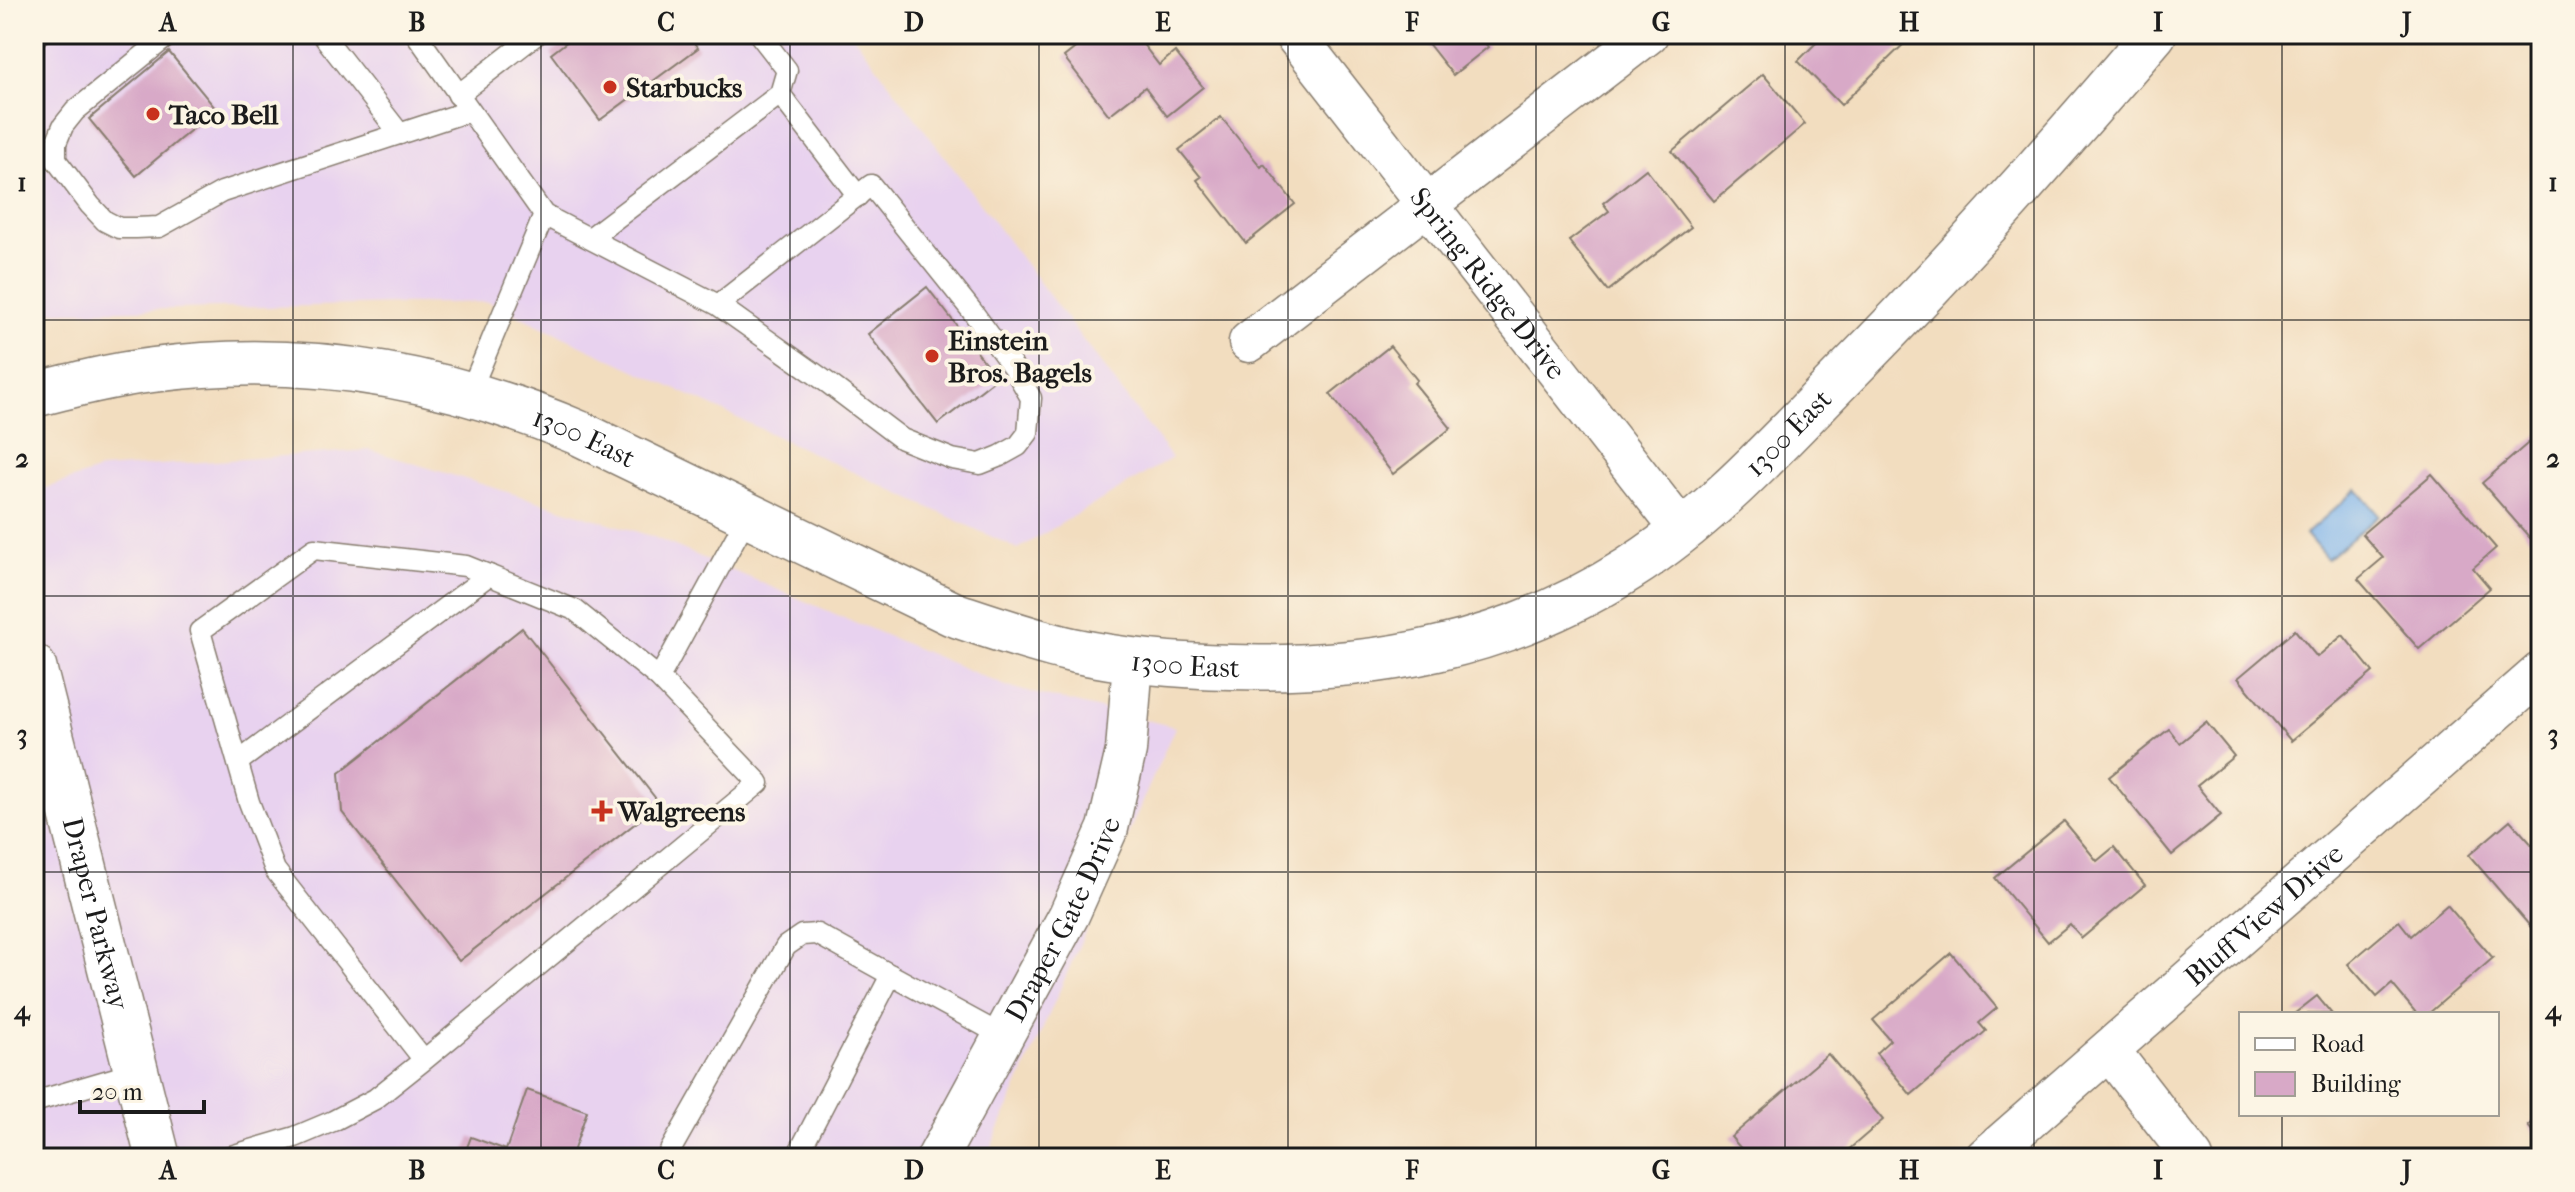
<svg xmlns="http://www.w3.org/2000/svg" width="2575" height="1192" font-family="'IM FELL French Canon',serif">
<rect width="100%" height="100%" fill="#fcf5e5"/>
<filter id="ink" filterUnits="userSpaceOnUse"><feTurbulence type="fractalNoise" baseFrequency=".0125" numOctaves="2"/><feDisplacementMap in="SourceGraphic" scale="16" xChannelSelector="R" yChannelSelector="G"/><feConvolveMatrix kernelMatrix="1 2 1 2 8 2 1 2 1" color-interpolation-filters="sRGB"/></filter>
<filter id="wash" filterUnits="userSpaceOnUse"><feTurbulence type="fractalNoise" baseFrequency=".006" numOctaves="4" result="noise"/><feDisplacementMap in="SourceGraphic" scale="32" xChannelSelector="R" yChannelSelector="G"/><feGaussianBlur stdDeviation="1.8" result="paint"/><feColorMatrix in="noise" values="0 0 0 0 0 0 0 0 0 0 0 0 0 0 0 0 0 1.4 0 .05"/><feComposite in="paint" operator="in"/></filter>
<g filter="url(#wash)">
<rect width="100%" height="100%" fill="#f2ddbf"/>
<g fill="#e8d2ef">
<polygon points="34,34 852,34 1172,458 1018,549 489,302 34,312"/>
<polygon points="370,450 651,536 1008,687 1175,727 986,1158 34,1158 34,492 103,469"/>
</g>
<polygon fill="#7cb2eb" stroke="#4c6784" stroke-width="2" points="2357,489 2379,515 2327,559 2306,534"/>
<g id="blocks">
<g fill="#d8a9c7">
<polygon points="577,34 687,34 698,48 600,120 551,54"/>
<polygon points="1093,34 1135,34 1159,65 1175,52 1203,87 1167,116 1145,87 1109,115 1064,57"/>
<polygon points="1437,34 1478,34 1488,47 1453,75 1427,42"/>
<polygon points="1825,34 1914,34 1841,105 1798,61"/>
<polygon points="169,52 216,109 136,176 89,119"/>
<polygon points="1763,74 1805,124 1714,201 1672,151"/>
<polygon points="1221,117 1261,167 1264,164 1295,204 1246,243 1197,180 1201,177 1179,150"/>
<polygon points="1646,169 1691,227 1608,291 1569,241 1609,211 1603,203"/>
<polygon points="927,287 997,378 938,424 868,334"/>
<polygon points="1390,346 1417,380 1414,383 1451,428 1393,474 1330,394"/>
<polygon points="2541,432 2541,529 2530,538 2482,483"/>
<polygon points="2432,474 2496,548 2473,568 2490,588 2419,649 2358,579 2383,558 2362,534"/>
<polygon points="522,628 660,804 459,961 342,812 339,773"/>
<polygon points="2295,630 2317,657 2343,635 2373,672 2291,741 2238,678"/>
<polygon points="2206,722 2234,756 2197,786 2221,815 2172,855 2109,777 2169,729 2180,743"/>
<polygon points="2510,820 2534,847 2541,840 2541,939 2469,855"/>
<polygon points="2064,821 2097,861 2114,847 2145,885 2082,938 2070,924 2048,942 1995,878"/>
<polygon points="2447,905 2493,958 2428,1014 2417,1014 2392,984 2377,997 2348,964 2399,921 2411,936"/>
<polygon points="1951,953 1997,1008 1979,1023 1986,1031 1911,1095 1876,1053 1890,1040 1873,1020"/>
<polygon points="2317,996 2332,1014 2294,1014"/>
<polygon points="1828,1054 1883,1120 1839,1158 1749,1158 1731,1137"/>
<polygon points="527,1090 587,1111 571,1158 463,1158 471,1137 506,1150"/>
<polygon points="2541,1115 2541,1142 2528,1126"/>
</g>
</g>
</g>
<g filter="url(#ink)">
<use href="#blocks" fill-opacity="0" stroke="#877c6e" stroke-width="2"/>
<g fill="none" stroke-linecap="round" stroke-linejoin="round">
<defs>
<g id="service">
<polyline points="170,34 75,111 63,126 56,143 56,160 90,205 105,221 119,228 136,228 159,227 222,192 469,111"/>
<polyline points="322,34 400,134"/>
<polyline points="416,34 544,215 718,305 828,383 902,439 952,459 980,464 1000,456 1018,446 1028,433 1031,398 1015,370 972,311 871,185 718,305"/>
<polyline points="34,38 39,34"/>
<polyline points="780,94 858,196"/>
<polyline points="458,95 537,34"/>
<polyline points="590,238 780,94 787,70 759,34"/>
<polyline points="470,392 544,215"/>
<polyline points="659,678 748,515"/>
<polyline points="238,762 489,575"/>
<polyline points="34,1102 136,1072"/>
<polyline points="224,1158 295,1137 333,1121 375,1099 424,1060 759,783 659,678 575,610 466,566 314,549 200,631 249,802 275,870 424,1060"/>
<polyline points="666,1158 786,946 802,935 817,934 891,975"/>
<polyline points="796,1158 891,975 1003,1036"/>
</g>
<g id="minor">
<path id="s1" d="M 1294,34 L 1682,531"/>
<polyline points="1249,342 1648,34"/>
<polyline points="2109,1050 2193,1158"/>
<path id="s2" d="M 937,1158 L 1069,915 L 1108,828 L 1126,751 L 1133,661"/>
<path id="s3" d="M 1985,1158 L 2541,672"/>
</g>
<g id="secondary">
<path id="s4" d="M 34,667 L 158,1158"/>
</g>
<g id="primary">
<path id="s5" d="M 34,395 C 73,385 112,375 153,370 C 300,350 443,375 579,433 L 953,614 C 992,627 1032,641 1072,650 C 1124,661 1178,666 1231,667 C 1374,671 1506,647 1629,569 C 1713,516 1780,440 1850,369 C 1956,262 2056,149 2154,34"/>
</g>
</defs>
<use href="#service" stroke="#877c6e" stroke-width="23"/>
<use href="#minor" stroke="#877c6e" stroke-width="43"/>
<use href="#secondary" stroke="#877c6e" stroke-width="47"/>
<use href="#primary" stroke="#877c6e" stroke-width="47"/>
<use href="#service" stroke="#fff" stroke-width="20"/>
<use href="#minor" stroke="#fff" stroke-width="40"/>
<use href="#secondary" stroke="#fff" stroke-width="44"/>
<use href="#primary" stroke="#fff" stroke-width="44"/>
</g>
</g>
<path fill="none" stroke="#1c1c1c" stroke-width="2" stroke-opacity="0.55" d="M 293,34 L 293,1158M 541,34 L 541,1158M 790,34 L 790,1158M 1039,34 L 1039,1158M 1288,34 L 1288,1158M 1536,34 L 1536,1158M 1785,34 L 1785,1158M 2034,34 L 2034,1158M 2282,34 L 2282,1014M 34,320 L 2541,320M 34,596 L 2541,596M 34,872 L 2541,872M 2282,1114 L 2282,1158"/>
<g fill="#c8321e" stroke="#fcf5e5" stroke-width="3">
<circle cx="610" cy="87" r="8"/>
<circle cx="153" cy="114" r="8"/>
<circle cx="932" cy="356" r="8"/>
<path d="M598 799h8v8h8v8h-8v8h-8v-8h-8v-8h8z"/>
</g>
<g text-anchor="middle" stroke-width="8" stroke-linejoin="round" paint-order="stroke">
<g font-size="28" font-weight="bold" fill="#1c1c1c" stroke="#fcf5e5" text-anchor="start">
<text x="626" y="97">Starbucks</text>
<text x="169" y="124">Taco Bell</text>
<text x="948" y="350">Einstein<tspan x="948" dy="32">Bros. Bagels</tspan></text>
<text x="618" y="821">Walgreens</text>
</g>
<g font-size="28" fill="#1c1c1c" stroke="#fcf5e5">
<text dy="10" stroke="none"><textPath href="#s1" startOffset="316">Spring Ridge Drive</textPath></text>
<text dy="10" stroke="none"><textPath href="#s5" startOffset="1884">1300 East</textPath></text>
<text dy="10" stroke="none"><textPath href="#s5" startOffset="564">1300 East</textPath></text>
<text dy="10" stroke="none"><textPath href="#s5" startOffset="1212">1300 East</textPath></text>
<text dy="10" stroke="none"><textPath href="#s4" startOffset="254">Draper Parkway</textPath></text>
<text dy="10" stroke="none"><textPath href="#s3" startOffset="370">Bluff View Drive</textPath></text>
<text dy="10" stroke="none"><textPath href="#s2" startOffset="270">Draper Gate Drive</textPath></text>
</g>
</g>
<rect width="2575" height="1192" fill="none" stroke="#fcf5e5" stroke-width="88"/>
<rect x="2239" y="1012" width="260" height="104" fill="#fcf5e5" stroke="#a29e95" stroke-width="2"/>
<rect x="2255" y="1038" width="40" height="12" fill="#ffffff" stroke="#a29e95" stroke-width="2"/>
<text x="2311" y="1052" font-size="24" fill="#1c1c1c">Road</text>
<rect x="2255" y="1072" width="40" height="24" fill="#d8a9c7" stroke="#a29e95" stroke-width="2"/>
<text x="2311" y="1092" font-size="24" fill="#1c1c1c">Building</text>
<path d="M80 1100v12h124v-12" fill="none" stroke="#1c1c1c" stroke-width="4"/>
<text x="92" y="1100" font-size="24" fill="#1c1c1c" stroke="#fcf5e5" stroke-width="6" paint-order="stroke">20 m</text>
<rect x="44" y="44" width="2487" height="1104" fill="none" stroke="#1c1c1c" stroke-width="3"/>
<g font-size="26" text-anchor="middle" font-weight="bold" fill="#1c1c1c">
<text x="168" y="31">A</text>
<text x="417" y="31">B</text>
<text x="666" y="31">C</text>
<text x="914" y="31">D</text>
<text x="1163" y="31">E</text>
<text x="1412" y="31">F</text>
<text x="1661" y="31">G</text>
<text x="1909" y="31">H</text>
<text x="2158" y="31">I</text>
<text x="2407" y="31">J</text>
<text x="22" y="191">1</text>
<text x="2553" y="191">1</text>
<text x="22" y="467">2</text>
<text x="2553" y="467">2</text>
<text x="22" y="743">3</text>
<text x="2553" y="743">3</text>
<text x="22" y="1019">4</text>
<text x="2553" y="1019">4</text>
<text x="168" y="1179">A</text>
<text x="417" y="1179">B</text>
<text x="666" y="1179">C</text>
<text x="914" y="1179">D</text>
<text x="1163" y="1179">E</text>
<text x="1412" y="1179">F</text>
<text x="1661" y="1179">G</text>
<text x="1909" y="1179">H</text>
<text x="2158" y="1179">I</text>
<text x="2407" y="1179">J</text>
</g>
</svg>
